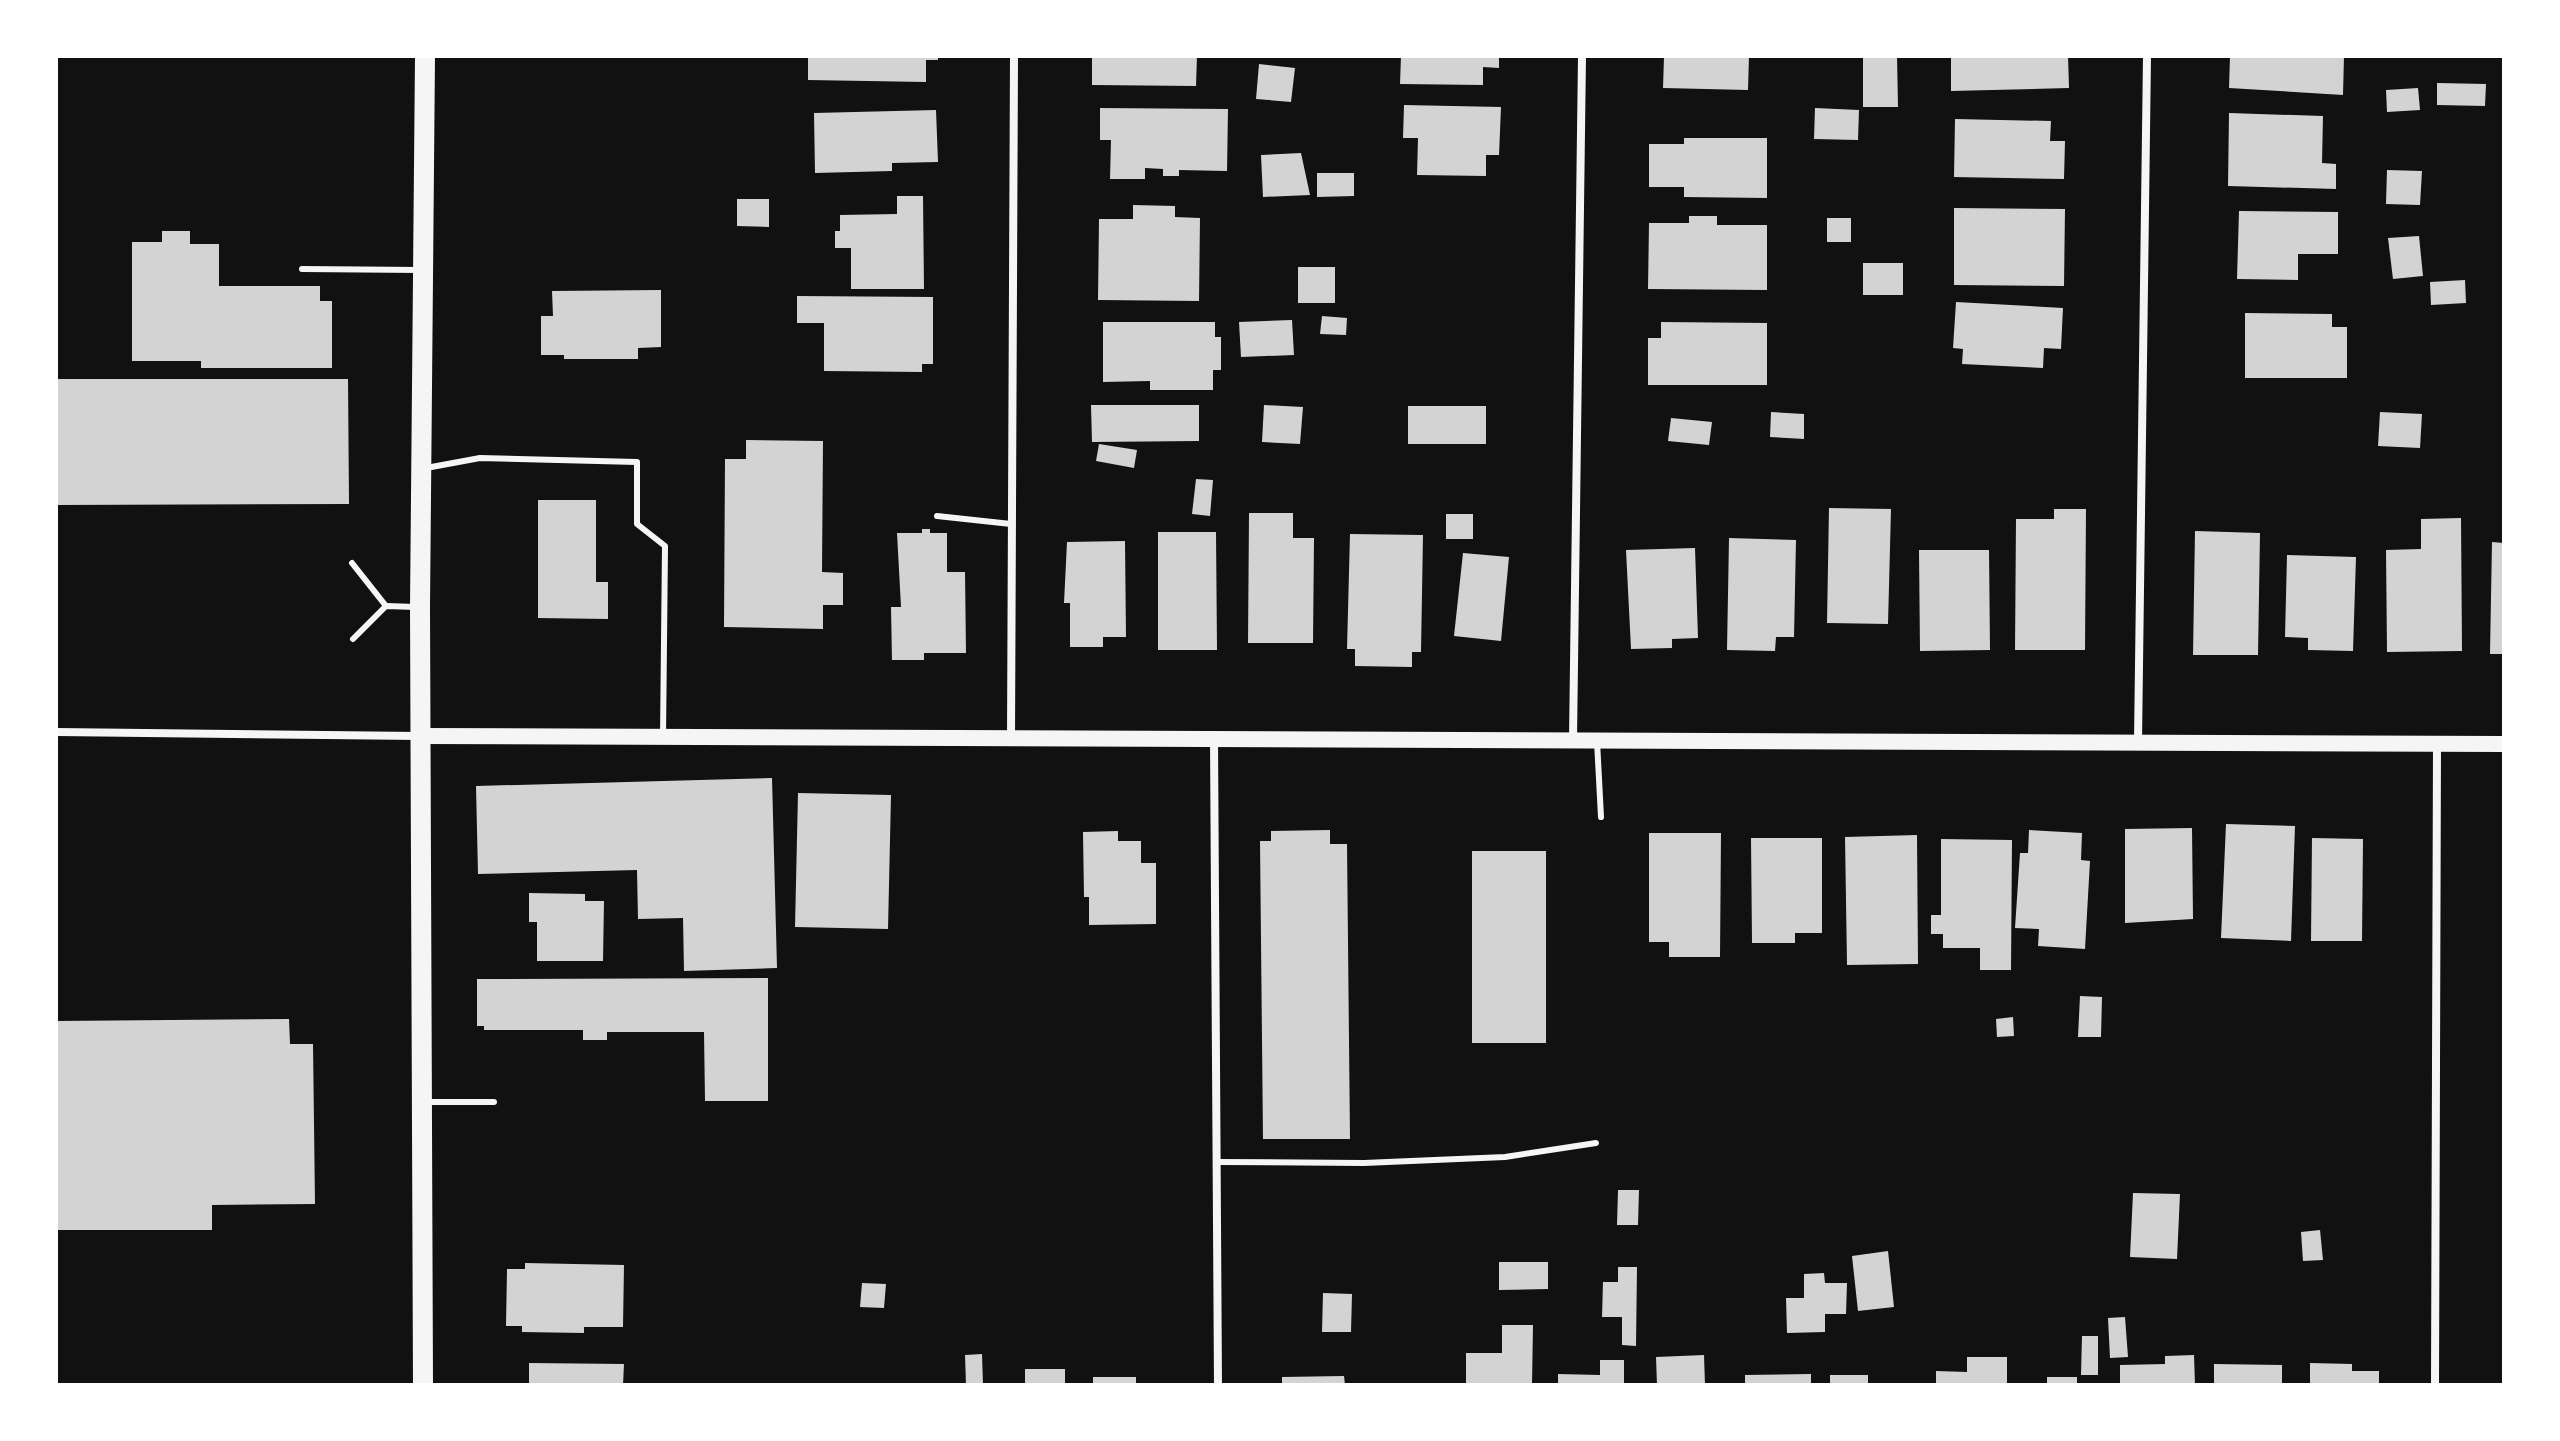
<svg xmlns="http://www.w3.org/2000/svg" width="2560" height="1441" font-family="'DejaVu Sans',sans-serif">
<rect width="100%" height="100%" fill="#111"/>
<g fill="#d3d3d3">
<polygon points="808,56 938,56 938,60 926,60 926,82 808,80"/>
<polygon points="1092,56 1197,56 1196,86 1092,85"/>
<polygon points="1401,56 1499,56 1499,68 1483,67 1483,85 1400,84"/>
<polygon points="1664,56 1749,56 1748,90 1663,88"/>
<polygon points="1863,56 1897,56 1898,107 1863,107"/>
<polygon points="1951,56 2068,56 2069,88 1951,91"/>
<polygon points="2230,56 2344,56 2343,95 2229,88"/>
<polygon points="1259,64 1295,68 1291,102 1256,99"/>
<polygon points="2437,83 2486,84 2485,106 2437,105"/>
<polygon points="2418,88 2420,110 2387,112 2386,90"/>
<polygon points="1404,105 1501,107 1499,155 1486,155 1486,176 1417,175 1418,138 1403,138"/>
<polygon points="1100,108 1228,109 1227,171 1179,170 1179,176 1163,176 1163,169 1145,168 1145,179 1110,179 1111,140 1100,140"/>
<polygon points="1815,108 1859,110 1858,140 1814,139"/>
<polygon points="936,110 938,162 892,163 892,171 815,173 814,113"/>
<polygon points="2229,113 2323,116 2322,163 2336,164 2336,189 2228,186"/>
<polygon points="1955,119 2051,121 2050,141 2065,141 2064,179 1954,177"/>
<polygon points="1684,138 1767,138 1767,198 1684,197 1684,187 1649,187 1649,144 1684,144"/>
<polygon points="1301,153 1310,195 1263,197 1261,155"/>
<polygon points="2387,170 2422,171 2420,205 2386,204"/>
<polygon points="1317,173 1354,173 1354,196 1317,197"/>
<polygon points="897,196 923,196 924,289 851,289 851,248 835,248 835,231 840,231 840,215 897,214"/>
<polygon points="737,199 769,199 769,227 737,226"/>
<polygon points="1133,205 1175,206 1175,217 1200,218 1199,301 1098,300 1099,219 1133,219"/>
<polygon points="1954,208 2065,209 2064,286 1954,285"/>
<polygon points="2239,211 2338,212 2338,254 2298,254 2298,280 2237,279"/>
<polygon points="1689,216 1717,216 1717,225 1767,225 1767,290 1648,289 1649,223 1689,223"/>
<rect x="1827" y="218" width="24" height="24"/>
<polygon points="162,231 190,231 190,244 219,244 219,286 320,286 320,301 332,301 332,368 201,368 201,361 132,361 132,242 162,242"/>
<polygon points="2419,236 2423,276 2393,279 2388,238"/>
<rect x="1863" y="263" width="40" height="32"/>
<rect x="1298" y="267" width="37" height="36"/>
<polygon points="2465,280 2466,303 2431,305 2430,282"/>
<polygon points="661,290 661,347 638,348 638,359 564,359 564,355 541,355 541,316 553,316 552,291"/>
<polygon points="797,296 933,297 933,364 922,364 922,372 824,371 824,323 797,323"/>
<polygon points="1956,302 2063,308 2061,349 2044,348 2043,368 1962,364 1963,349 1953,348"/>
<polygon points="2245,313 2332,314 2332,327 2347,327 2347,378 2245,378"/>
<polygon points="1322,316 1347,318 1346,335 1320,334"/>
<polygon points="1292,320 1294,355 1241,357 1239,322"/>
<polygon points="1103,322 1215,322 1215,337 1221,337 1221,370 1213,370 1213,390 1150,390 1150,381 1103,382"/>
<polygon points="1661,322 1767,323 1767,385 1648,385 1648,338 1661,338"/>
<polygon points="56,379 348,379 349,504 56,505"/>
<polygon points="1091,405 1199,405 1199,441 1092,442"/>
<polygon points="1264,405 1303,407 1300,444 1262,442"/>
<rect x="1408" y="406" width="78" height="38"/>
<polygon points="1771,412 1804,414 1804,439 1770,437"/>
<polygon points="2380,412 2422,414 2420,448 2378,446"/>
<polygon points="1671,418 1712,422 1709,445 1668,441"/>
<polygon points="746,440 823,441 822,572 843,573 843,605 823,605 823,629 724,627 725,459 746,459"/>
<polygon points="1099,444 1137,450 1134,468 1096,461"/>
<polygon points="1196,479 1213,480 1210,516 1192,514"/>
<polygon points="538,500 596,500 596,582 608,582 608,619 538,618"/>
<polygon points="1829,508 1891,509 1888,624 1827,623"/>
<polygon points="2054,509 2086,509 2085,650 2015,650 2016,519 2054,519"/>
<polygon points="1249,513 1293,513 1293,538 1314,538 1313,643 1248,643"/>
<rect x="1446" y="514" width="27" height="25"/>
<polygon points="2461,518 2462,651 2387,652 2386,550 2421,549 2421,519"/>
<polygon points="922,529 930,529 930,533 947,533 947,572 965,572 966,653 924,653 924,660 892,660 891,607 901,607 897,533 922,533"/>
<polygon points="2195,531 2260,533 2258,655 2193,655"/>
<polygon points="1158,532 1216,532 1217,650 1158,650"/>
<polygon points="1350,534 1423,535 1421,652 1412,652 1412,667 1355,666 1355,649 1347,649"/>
<polygon points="1729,538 1796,540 1794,637 1776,637 1775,651 1727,650"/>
<polygon points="1125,541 1126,637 1103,637 1103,647 1070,647 1070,603 1064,603 1067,542"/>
<polygon points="2492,542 2504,543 2504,654 2490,654"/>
<polygon points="1695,548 1698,638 1672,639 1672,648 1631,649 1626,550"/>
<polygon points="1919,550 1989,550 1990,650 1920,651"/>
<polygon points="1463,553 1509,557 1501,641 1454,636"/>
<polygon points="2287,555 2356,557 2353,651 2308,650 2308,638 2285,637"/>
<polygon points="772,778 777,968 684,971 683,918 638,919 637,870 478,874 476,786"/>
<polygon points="798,793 891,795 888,929 795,927"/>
<polygon points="2226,824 2295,826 2291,941 2221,938"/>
<polygon points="2192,828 2193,919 2125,923 2125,829"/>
<polygon points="1330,830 1330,844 1347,844 1350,1139 1263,1139 1260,841 1271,841 1271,831"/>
<polygon points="2029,830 2082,833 2081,860 2090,861 2085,949 2038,946 2039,929 2015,928 2020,853 2028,853"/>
<polygon points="1118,831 1118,841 1141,841 1141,863 1156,863 1156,924 1089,925 1089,897 1084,897 1083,832"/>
<polygon points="1649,833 1721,833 1720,957 1669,957 1669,942 1649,942"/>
<polygon points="1917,835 1918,964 1847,965 1845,837"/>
<polygon points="1751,838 1822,838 1822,933 1795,933 1795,943 1752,943"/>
<polygon points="2312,838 2363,839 2362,941 2311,941"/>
<polygon points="1941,839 2012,840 2011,970 1980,970 1980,948 1943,948 1943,934 1931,934 1931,915 1941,915"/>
<rect x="1472" y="851" width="74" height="192"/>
<polygon points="529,893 585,894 585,901 604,901 603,961 537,961 537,922 529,922"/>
<polygon points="768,978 768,1101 705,1101 704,1032 607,1032 607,1040 583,1040 583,1030 484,1030 484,1026 477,1026 477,979"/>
<polygon points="2080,996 2102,997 2101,1037 2078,1037"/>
<polygon points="2013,1017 2014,1036 1997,1037 1996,1019"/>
<polygon points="289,1019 290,1044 313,1044 315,1204 212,1205 212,1230 56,1230 56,1021"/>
<polygon points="1618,1190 1639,1190 1638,1225 1617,1225"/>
<polygon points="2133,1193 2180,1194 2177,1259 2130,1257"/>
<polygon points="2320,1230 2323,1260 2303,1261 2301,1232"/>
<polygon points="1888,1251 1894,1307 1858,1311 1852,1256"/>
<polygon points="1499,1262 1548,1262 1548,1289 1499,1290"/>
<polygon points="525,1263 624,1265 623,1327 584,1327 584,1333 522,1332 522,1326 506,1326 507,1269 525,1269"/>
<polygon points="1618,1267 1637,1267 1636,1346 1622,1345 1622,1317 1602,1317 1603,1282 1618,1282"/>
<polygon points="1824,1273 1825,1283 1847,1283 1846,1314 1825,1314 1825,1332 1787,1333 1786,1298 1804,1298 1804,1274"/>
<polygon points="862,1283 886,1284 884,1308 860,1307"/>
<polygon points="1323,1293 1352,1294 1351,1332 1322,1332"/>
<polygon points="2125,1317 2128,1357 2110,1358 2108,1318"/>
<polygon points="1502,1325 1533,1325 1532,1385 1466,1385 1466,1353 1502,1353"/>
<polygon points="2082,1336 2098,1336 2098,1375 2081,1375"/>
<polygon points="982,1354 983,1384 966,1385 965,1355"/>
<polygon points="1704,1355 1705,1385 1657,1385 1656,1357"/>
<polygon points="2194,1355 2195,1385 2120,1385 2120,1365 2165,1364 2165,1356"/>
<polygon points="1967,1357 2007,1357 2007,1385 1936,1385 1936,1371 1967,1372"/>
<polygon points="1600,1360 1624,1360 1624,1385 1558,1385 1558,1374 1600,1375"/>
<polygon points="529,1363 624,1364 623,1385 529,1385"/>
<polygon points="2310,1363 2352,1364 2352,1371 2379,1371 2379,1385 2310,1385"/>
<polygon points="2214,1364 2282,1365 2282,1385 2214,1385"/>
<rect x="1025" y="1369" width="40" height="16"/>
<polygon points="1811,1374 1811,1385 1745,1385 1745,1375"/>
<rect x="1830" y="1375" width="38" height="10"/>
<polygon points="1344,1376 1345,1385 1282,1385 1282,1377"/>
<rect x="1093" y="1377" width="43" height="8"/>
<rect x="2047" y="1377" width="30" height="8"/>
</g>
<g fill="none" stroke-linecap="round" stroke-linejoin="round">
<g stroke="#f5f5f5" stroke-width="6">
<polyline points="302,269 420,270"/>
<polyline points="426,468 480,458 637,462 637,524 665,546 663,737"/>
<polyline points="937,516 1011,524"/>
<polyline points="352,563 386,606"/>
<polyline points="353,639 386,606 416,607"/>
<polyline points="1597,741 1601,817"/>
<polyline points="425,1102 494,1102"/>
<polyline points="1217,1162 1364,1163 1505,1157 1596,1143"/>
</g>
<g stroke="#f5f5f5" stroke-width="8">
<polyline points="56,732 419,736"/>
<polyline points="1011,738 1014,56"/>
<polyline points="1214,739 1218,1385"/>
<polyline points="1573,740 1582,56"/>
<polyline points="2138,742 2147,56"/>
<polyline points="2435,1385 2437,744"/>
</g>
<polyline stroke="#f5f5f5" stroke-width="16" points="420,736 2504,744"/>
<polyline stroke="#f5f5f5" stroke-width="20" points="423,1385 420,607 425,56"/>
</g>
<rect width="2560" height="1441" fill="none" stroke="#ffffff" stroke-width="116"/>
</svg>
